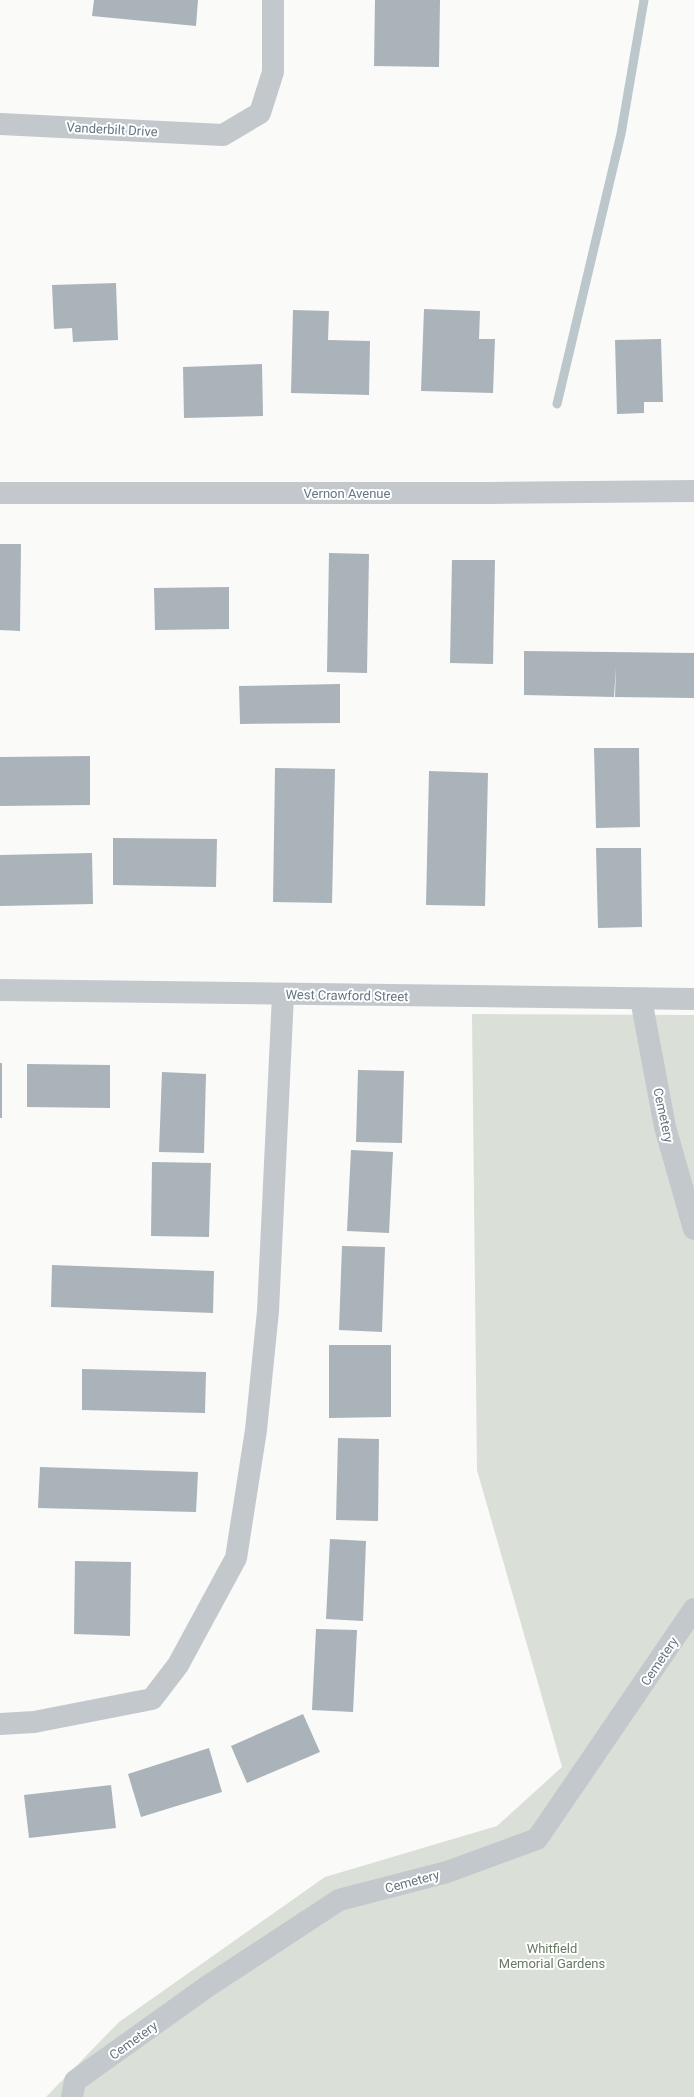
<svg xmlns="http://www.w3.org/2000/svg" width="694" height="2097" font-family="Roboto,sans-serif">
<rect width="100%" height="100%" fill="#fafaf8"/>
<polygon fill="#dadfd7" points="472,1014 694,1015 694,2097 46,2097 119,2022 325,1877 497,1826 562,1767 477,1470"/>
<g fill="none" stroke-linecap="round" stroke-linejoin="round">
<polyline stroke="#bbc7cb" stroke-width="9" points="557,404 621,134 644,0"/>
</g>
<g fill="#aab3b9">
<polygon points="94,0 198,0 196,26 92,16"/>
<polygon points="375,0 440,0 439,67 374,66"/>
<polygon points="116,283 118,340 73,342 72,328 54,329 52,285"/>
<polygon points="424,309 480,311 479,339 495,339 493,393 421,391"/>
<polygon points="293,310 329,311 328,340 370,341 369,395 291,393"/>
<polygon points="661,339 663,402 644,402 644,413 617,414 615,340"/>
<polygon points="262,364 263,416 184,418 183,367"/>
<polygon points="0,544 21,544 20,631 0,630"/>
<polygon points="329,553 369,554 367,673 327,672"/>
<polygon points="452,560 495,560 493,664 450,663"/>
<polygon points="229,587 229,629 155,630 154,588"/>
<polygon points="524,651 694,653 694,698 615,697 616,667 614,697 524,695"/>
<polygon points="340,684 340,723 240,724 239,686"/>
<polygon points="594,748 639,748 640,827 596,828"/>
<polygon points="90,756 90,805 0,806 0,757"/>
<polygon points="275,768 335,769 332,903 273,902"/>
<polygon points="429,771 488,773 485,906 426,905"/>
<polygon points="113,838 217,839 216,887 113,885"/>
<polygon points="596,848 641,848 642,927 598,928"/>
<polygon points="92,853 93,904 0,906 0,855"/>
<rect x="0" y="1063" width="2" height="55"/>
<polygon points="27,1064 110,1065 110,1108 27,1107"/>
<polygon points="358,1070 404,1071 402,1143 356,1142"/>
<polygon points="162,1072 206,1074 204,1153 159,1152"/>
<polygon points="351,1150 393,1152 389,1233 347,1231"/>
<polygon points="152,1162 211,1163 209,1237 151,1236"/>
<polygon points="342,1246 385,1247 382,1332 339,1330"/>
<polygon points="52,1265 214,1271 213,1313 51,1307"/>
<polygon points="329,1345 391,1345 391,1417 329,1418"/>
<polygon points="82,1369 206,1372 205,1413 82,1410"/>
<polygon points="338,1438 379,1439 378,1521 336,1520"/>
<polygon points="40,1467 198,1472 196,1512 38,1508"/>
<polygon points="330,1539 366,1541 363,1621 326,1619"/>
<polygon points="75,1561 131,1562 130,1636 74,1634"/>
<polygon points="316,1629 357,1630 353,1712 312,1710"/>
<polygon points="303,1714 320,1752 247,1783 231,1746"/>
<polygon points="209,1748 222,1792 141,1817 128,1774"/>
<polygon points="111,1785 116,1828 29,1838 24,1795"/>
</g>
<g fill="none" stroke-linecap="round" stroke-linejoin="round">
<g stroke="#c3c8cc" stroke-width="22">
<polyline points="0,124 223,135 260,113 273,72 273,0"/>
<polyline points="0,493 490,493 694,491"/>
<polyline points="0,990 694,999"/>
<polyline points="641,999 665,1127 694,1229"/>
<polyline points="0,1724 34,1722 152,1699 178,1665 236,1558 256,1430 268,1311 283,995"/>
<polyline points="72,2097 75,2081 208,1986 339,1900 447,1872 537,1839 694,1609"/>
</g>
</g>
<g text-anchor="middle" stroke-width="4" stroke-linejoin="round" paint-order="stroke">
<g font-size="13" fill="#657683" stroke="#fff">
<text transform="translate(112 129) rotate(3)" y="5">Vanderbilt Drive</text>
<text x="347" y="498">Vernon Avenue</text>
<text transform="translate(347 995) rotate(1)" y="5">West Crawford Street</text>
<text transform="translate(664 1115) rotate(78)" y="5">Cemetery</text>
<text transform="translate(659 1661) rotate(-56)" y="5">Cemetery</text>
<text transform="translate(412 1881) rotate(-15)" y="5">Cemetery</text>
<text transform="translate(133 2040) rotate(-36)" y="5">Cemetery</text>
</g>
<g font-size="13" fill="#687a64" stroke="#fff">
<text x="552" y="1953">Whitfield<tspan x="552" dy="15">Memorial Gardens</tspan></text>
</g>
</g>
</svg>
